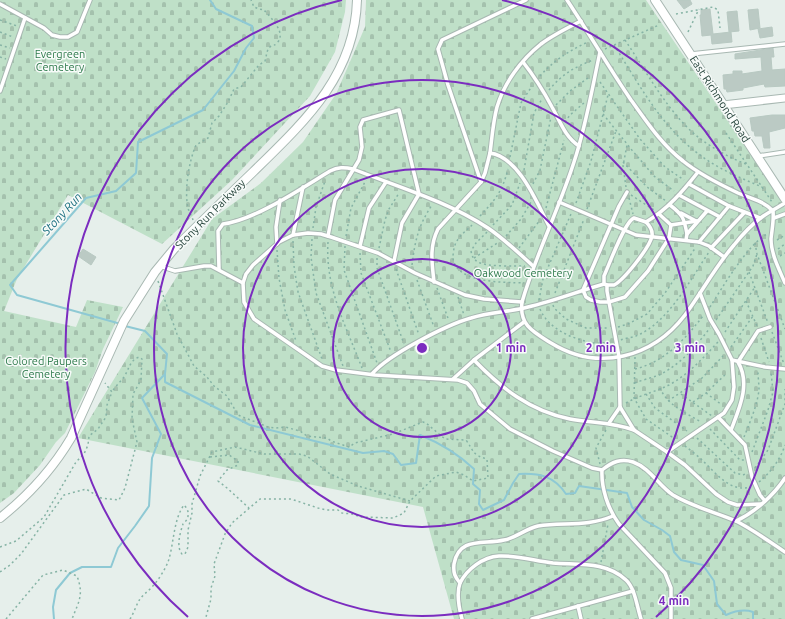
<svg xmlns="http://www.w3.org/2000/svg" width="785" height="619" font-family="Ubuntu,sans-serif">
<defs>
<pattern id="cemetery-stones" width="16" height="16" patternUnits="userSpaceOnUse"><rect width="16" height="16" fill="#bfe0c8"/><path d="M2 7V4a2 2 0 0 1 4 0v3zM10 15v-3a2 2 0 0 1 4 0v3z" fill="#a4c1ad"/></pattern>
</defs>
<rect width="100%" height="100%" fill="#e6efeb"/>
<g fill="url(#cemetery-stones)">
<polygon points="0,0 346,0 345,12 335,52 310,96 232,180 162,244 68,195 17,279 4,311 76,327 87,300 123,307 103,349 95,372 65,433 56,442 40,465 14,493 0,503"/>
<polygon points="366,0 646,0 782,201 785,208 785,619 454,619 423,507 78,438 212,219 261,183 303,142 336,94 365,27"/>
</g>
<g fill="none" stroke-linecap="round" stroke-linejoin="round">
<g stroke="#8ec9d4" stroke-width="2">
<polyline points="121,324 17,295 10,285 86,198 116,191 136,173 138,142 203,110 234,71 246,48 254,38 252,26 216,9 210,0"/>
<path d="M 165,374 L 165,382 L 250,425 L 363,453 L 384,451 L 393,454 L 401,465 L 416,463 L 420,435 C 440,443 458,454 474,469 L 473,484 L 480,490 L 479,504 L 483,510 L 504,500 L 513,483 L 519,474 C 540,473 554,476 566,494 L 575,493 L 579,486 L 627,493 L 632,507 L 644,520 L 662,530 L 670,536 L 674,552 L 681,560 L 703,565 L 714,581 L 717,604 L 726,615 C 735,611 744,609 753,612 L 753,619"/>
<polyline points="54,619 53,607 56,590 70,573 82,567 111,567 118,548 135,526 149,506 152,458 161,434 142,398 165,374 167,354 145,331 125,326"/>
</g>
</g>
<g fill="#bbcac4" stroke="#b8c9c2">
<polygon points="677,0 690,0 692,4 684,9"/>
<polygon points="710,9 713,34 731,32 732,42 712,44 711,35 702,36 700,15 701,15 701,10"/>
<polygon points="758,9 760,28 750,30 748,10"/>
<polygon points="737,11 739,31 729,32 727,12"/>
<polygon points="772,27 773,36 760,38 758,29"/>
<polygon points="773,48 774,57 771,57 772,70 785,69 785,86 765,87 764,84 743,88 743,90 727,92 726,89 724,89 723,75 733,74 733,71 742,71 742,74 762,71 761,57 735,59 735,54"/>
<polygon points="772,115 785,115 785,128 769,132 770,148 764,148 762,136 755,136 754,131 752,131 750,118"/>
<polygon points="83,249 96,257 91,265 78,256"/>
</g>
<g fill="none" stroke-linecap="round" stroke-linejoin="round">
<defs>
<g id="service">
<path d="M 567,0 C 589,33 609,68 631,100 C 647,122 661,144 683,161 C 699,174 719,184 738,193 C 750,198 764,201 773,211 C 774,220 772,229 771,239 C 771,254 779,269 785,283"/>
<polyline points="0,4 44,28 52,35 60,37 68,37 77,32 90,0"/>
<path d="M 600,52 C 592,89 586,126 574,162 C 559,209 536,254 522,302 C 519,325 533,332 551,343 C 598,372 652,358 685,315 C 702,292 715,267 734,245 C 742,235 751,225 762,217 C 769,212 777,208 785,203"/>
<polyline points="691,54 785,44"/>
<path d="M 523,62 C 534,76 544,92 552,107 C 560,121 565,137 579,146"/>
<polyline points="0,91 25,18"/>
<polyline points="758,156 785,152"/>
<polyline points="481,182 448,85 438,49 442,40 526,0"/>
<polyline points="689,184 729,206 760,218"/>
<polyline points="627,192 619,206 583,290 586,297 591,300 600,302 609,302 625,297 648,271 669,238 671,225 659,214"/>
<polyline points="679,195 720,217"/>
<polyline points="559,202 636,235 699,242 709,246 724,257"/>
<path d="M 670,205 C 683,215 684,218 687,234"/>
<polyline points="681,213 696,221"/>
<path d="M 634,218 L 646,222 C 650,226 653,230 652,236 C 650,247 624,280 614,285 L 607,285 L 604,284 L 604,276 C 609,265 625,221 634,218 Z"/>
<polyline points="774,218 785,214"/>
<path d="M 646,222 C 668,209 683,191 698,172"/>
<polyline points="671,225 697,221"/>
<path d="M 549,226 C 537,203 519,157 490,153 C 492,138 493,122 497,107 C 504,83 521,60 541,44 C 553,35 567,28 581,21"/>
<polyline points="293,235 303,187"/>
<polyline points="328,236 335,200 359,160 362,147 360,127 363,120 399,110 419,194 402,223 394,261"/>
<polyline points="686,240 687,234 707,211"/>
<polyline points="699,242 729,206"/>
<polyline points="277,244 276,227 280,200"/>
<polyline points="360,246 369,208 386,182"/>
<polyline points="711,248 744,213"/>
<polyline points="160,266 175,271 204,266 211,266 243,283"/>
<path d="M 219,269 L 218,231 L 223,224 C 255,220 302,188 330,171 C 338,167 344,167 353,169 C 398,187 447,201 488,228 C 504,239 519,253 533,266"/>
<path d="M 434,282 C 432,263 429,247 438,229 L 481,182 L 485,173 L 490,153"/>
<polyline points="607,285 607,291 619,357 620,407 634,430 667,452"/>
<polyline points="700,293 710,319 719,334 732,360 765,367 785,369"/>
<polyline points="522,302 484,299 465,295 415,273 378,253 331,237 321,234 308,233 293,235 279,242 253,265 246,274 243,283 244,302 254,319 322,366 336,370 375,375 458,380 467,383 474,391 480,404 510,429 553,451 592,468 602,470"/>
<path d="M 474,360 C 501,388 530,411 570,419 C 592,423 613,422 634,430"/>
<polyline points="732,360 734,387 732,400 724,413 667,452 685,465 716,494 728,502 737,505 761,504"/>
<path d="M 372,374 C 388,355 446,325 471,318 C 490,312 510,312 528,307 C 554,301 579,291 604,284"/>
<polyline points="453,379 474,360 524,322"/>
<polyline points="718,417 745,445 752,477 760,495 765,501"/>
<polyline points="609,423 620,407"/>
<path d="M 731,430 C 739,409 751,384 738,362 L 758,331 L 770,327"/>
<path d="M 736,521 C 754,513 774,495 785,478"/>
<path d="M 460,583 C 455,577 453,573 454,564 C 459,536 484,545 504,540 C 516,538 525,529 538,526 C 564,522 587,527 613,516"/>
<polyline points="578,606 581,619"/>
<path d="M 462,619 C 459,608 456,594 460,583 C 467,569 483,557 499,556 C 517,555 535,561 553,563 C 578,565 606,561 626,580 C 635,588 637,607 641,619"/>
<polyline points="532,619 633,591"/>
<path d="M 671,619 L 671,588 L 665,573 L 619,524 C 608,509 601,488 602,470 C 612,462 621,458 633,462 C 650,468 659,486 673,495 C 693,507 715,512 736,521 C 752,529 770,542 785,552"/>
</g>
<polyline id="minor" points="723,105 785,98"/>
<g id="tertiary">
<polyline points="655,0 785,199"/>
<path d="M 0,518 C 29,495 52,470 71,438 L 124,321 L 155,272 L 174,249 C 200,223 227,197 253,172 C 303,123 355,76 357,0"/>
</g>
</defs>
<use href="#service" stroke="#a8b8b2" stroke-width="5.5"/>
<use href="#minor" stroke="#a8b8b2" stroke-width="9"/>
<use href="#tertiary" stroke="#a8b8b2" stroke-width="10"/>
<g stroke="#86b3a5" stroke-width="1.5" stroke-dasharray="2 3" stroke-linecap="butt">
<polyline points="676,14 713,7 718,10 720,28"/>
<polyline points="0,20 17,26"/>
<polyline points="0,32 13,37"/>
<polyline points="688,32 699,9"/>
<path d="M 625,40 C 646,71 669,114 698,137 C 712,148 730,158 746,164"/>
<polyline points="0,45 10,48"/>
<path d="M 614,45 C 639,84 661,127 700,155 C 718,169 741,178 762,187"/>
<polyline points="605,49 659,25"/>
<polyline points="0,57 6,59"/>
<path d="M 540,76 C 553,61 570,50 588,42"/>
<polyline points="600,82 640,139 665,167 684,180"/>
<path d="M 549,90 C 562,74 575,67 593,60"/>
<polyline points="556,105 570,91 588,78"/>
<polyline points="603,114 631,149 654,176 674,191"/>
<polyline points="565,122 570,115 585,102"/>
<polyline points="726,133 772,202"/>
<polyline points="510,157 521,103 532,86"/>
<polyline points="623,162 647,187 666,201"/>
<polyline points="524,170 534,113 542,99"/>
<polyline points="533,184 540,170 551,117"/>
<polyline points="626,187 623,166 627,145"/>
<polyline points="631,195 654,210"/>
<polyline points="629,198 633,214"/>
<polyline points="576,203 591,161 608,95"/>
<polyline points="546,208 564,140"/>
<polyline points="587,209 616,131"/>
<path d="M 480,216 C 496,199 502,192 508,169"/>
<path d="M 193,220 C 192,216 189,212 188,208 C 184,190 189,161 196,145 L 208,138 L 212,123 L 219,116 L 228,102 L 234,89 L 241,87 L 259,65 L 265,61 C 267,55 266,50 271,46 C 276,43 273,47 277,43 C 287,33 271,18 264,10 L 259,9 L 254,7 L 251,0"/>
<path d="M 472,225 C 467,230 460,235 457,241 C 454,245 453,253 453,258 C 456,284 505,282 524,283"/>
<polyline points="493,225 512,205 520,183"/>
<polyline points="313,228 316,207 325,181"/>
<path d="M 487,232 L 476,243 L 471,251 C 472,256 473,259 478,262 C 487,267 515,266 525,266"/>
<polyline points="346,236 351,208 366,180"/>
<polyline points="506,236 521,219 531,202"/>
<polyline points="312,239 311,257 316,293 343,366"/>
<polyline points="777,240 785,235"/>
<polyline points="293,241 294,266 298,292 322,359"/>
<path d="M 328,242 C 325,288 346,326 362,368"/>
<polyline points="755,243 757,254 785,329"/>
<polyline points="345,246 344,270 377,363"/>
<polyline points="379,248 385,220 389,209 399,193"/>
<polyline points="519,248 540,220"/>
<polyline points="778,249 785,244"/>
<polyline points="277,250 279,278 285,310 296,341"/>
<polyline points="360,253 361,273 391,352"/>
<polyline points="780,256 785,253"/>
<polyline points="377,258 377,268 404,344"/>
<polyline points="474,258 499,242"/>
<path d="M 412,265 C 415,241 418,226 432,205"/>
<polyline points="396,269 419,335"/>
<polyline points="749,272 768,323"/>
<polyline points="417,280 434,327"/>
<path d="M 158,281 L 177,334 L 194,366 L 207,377 L 214,386 L 227,396 L 238,415 L 268,427 L 276,428 L 285,427 L 300,431 L 307,436 L 327,438 L 331,441 L 349,447 L 355,443 L 393,434 L 423,422 L 426,423 L 445,439 L 466,440 C 474,451 472,455 487,459 L 488,478 L 473,481 L 464,475 L 456,472 L 436,476 L 410,501 L 404,513 L 393,518 L 361,517 L 352,514 L 342,513 L 338,510 L 326,510 L 318,508 L 291,499 L 260,499 L 232,523 L 225,534 L 214,564 L 215,576 L 211,588 L 211,599 L 206,617 L 205,619"/>
<polyline points="437,288 449,321"/>
<polyline points="555,293 584,219"/>
<polyline points="458,297 464,315"/>
<polyline points="539,300 543,279 571,214"/>
<polyline points="746,301 757,326"/>
<polyline points="553,305 554,308 566,319 586,328 609,328"/>
<path d="M 710,307 C 722,288 748,244 767,234"/>
<path d="M 540,309 C 548,329 574,340 595,343 C 600,344 606,342 611,342"/>
<polyline points="716,320 753,266 757,254"/>
<polyline points="618,327 628,324 647,314 665,293 696,247"/>
<polyline points="725,332 755,287"/>
<polyline points="772,332 784,364"/>
<polyline points="761,338 769,362"/>
<path d="M 621,340 C 625,338 631,338 636,336 C 668,323 690,280 709,252"/>
<polyline points="731,347 753,316"/>
<polyline points="635,357 634,398 646,419 675,439"/>
<path d="M 635,369 C 665,362 685,339 703,316"/>
<path d="M 635,383 C 642,380 651,378 659,375 C 680,365 696,346 710,328"/>
<path d="M 660,388 C 667,405 686,413 701,422"/>
<polyline points="706,393 722,405"/>
<polyline points="646,394 655,408 687,431"/>
<polyline points="681,394 712,416"/>
<polyline points="668,401 702,378 723,356"/>
<polyline points="693,402 706,393 727,373"/>
<path d="M 626,403 C 640,395 655,392 669,385 C 689,374 703,358 718,342"/>
<polyline points="710,429 740,460 744,460"/>
<path d="M 744,437 C 750,422 757,406 759,390 C 759,384 758,377 758,371"/>
<polyline points="697,438 735,473 743,475 747,473"/>
<path d="M 685,446 C 690,450 697,455 702,460 C 716,473 730,493 751,487"/>
<polyline points="752,452 768,410 773,392 771,372"/>
<polyline points="210,457 229,455 238,461 238,465 227,470 218,481 227,488 249,508"/>
<polyline points="600,464 596,448 606,430"/>
<polyline points="755,468 768,450 785,404 785,389"/>
<path d="M 759,482 C 771,472 780,460 785,445"/>
<polyline points="0,547 16,541 44,517 76,462 84,454 88,445 89,436 98,429 106,417 107,405 112,392 105,383"/>
<polyline points="601,562 608,524"/>
<path d="M 0,572 L 10,565 L 21,554 L 64,495 L 86,489 L 101,498 L 119,500 L 125,488 L 137,442 L 132,419 L 133,394 L 141,380 L 142,359 L 139,357 C 130,360 129,369 124,377 C 120,382 115,387 112,392"/>
<path d="M 6,619 L 43,575 L 63,570 L 77,576 C 84,595 79,601 72,619"/>
<path d="M 130,619 C 134,613 136,605 140,599 C 143,595 147,592 151,588 C 158,581 164,571 168,562 C 174,545 173,520 184,505 C 187,508 189,512 188,516 C 188,519 185,522 183,524 C 180,533 176,547 182,554 L 185,554 L 188,547 L 188,530 L 192,513 L 192,504 L 200,476 L 212,452 L 235,447 L 264,454 L 299,454 L 307,456 L 330,474 L 358,486 L 410,501"/>
</g>
<use href="#service" stroke="#fff" stroke-width="3.5"/>
<use href="#minor" stroke="#fff" stroke-width="7"/>
<use href="#tertiary" stroke="#fff" stroke-width="8"/>
</g>
<g fill="none" stroke="#7b2cbf" stroke-width="2">
<circle cx="422" cy="348" r="89"/>
<circle cx="422" cy="348" r="179"/>
<circle cx="422" cy="348" r="268"/>
<path d="M188 617A357 357 0 0 1 342 0M502 0A357 357 0 0 1 656 617"/>
</g>
<g text-anchor="middle" stroke-width="3" stroke-linejoin="round" paint-order="stroke">
<g font-size="11" fill="#2d7a4b" stroke="#f7fbf9">
<text x="60" y="58">Evergreen<tspan x="60" dy="13">Cemetery</tspan></text>
<text x="523" y="277">Oakwood Cemetery</text>
<text x="46" y="365">Colored Paupers<tspan x="46" dy="13">Cemetery</tspan></text>
</g>
<g font-size="11" fill="#24423a" stroke="#f7fbf9">
<text transform="translate(720 99) rotate(57)" y="4">East Richmond Road</text>
<text transform="translate(210 214) rotate(-45)" y="4">Stony Run Parkway</text>
</g>
<g font-size="12" font-style="italic" fill="#1c6f80" stroke="#f7fbf9">
<text transform="translate(62 214) rotate(-47)" y="4">Stony Run</text>
</g>
</g>
<circle cx="422" cy="348" r="6" fill="#7b2cbf" stroke="#f7fbf9" stroke-width="2"/>
<g font-size="12" text-anchor="middle" font-weight="bold" fill="#7b2cbf" stroke="#f7fbf9" stroke-width="3" stroke-linejoin="round" paint-order="stroke">
<text x="511" y="352">1 min</text>
<text x="601" y="352">2 min</text>
<text x="690" y="352">3 min</text>
<text x="674" y="605">4 min</text>
</g>
</svg>
